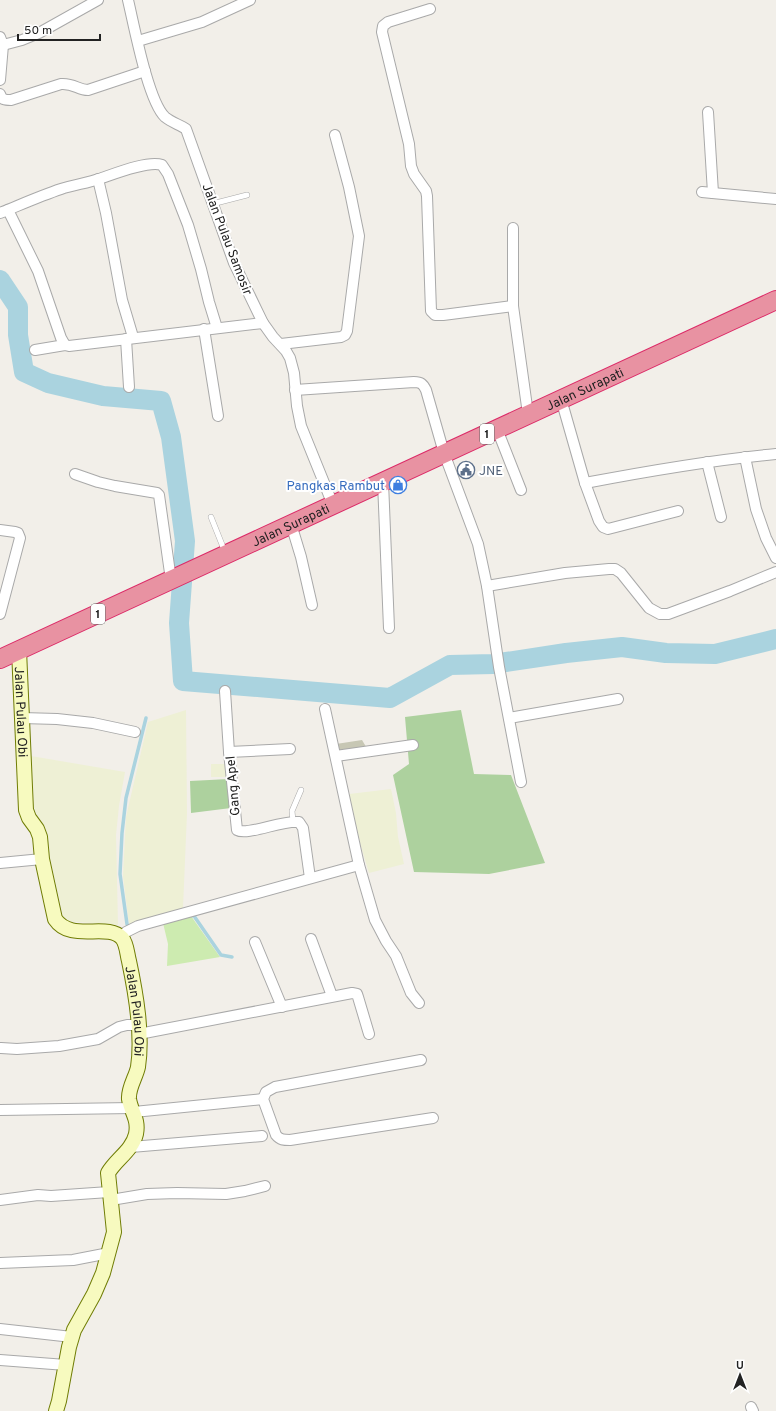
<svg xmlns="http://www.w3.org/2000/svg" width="776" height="1411" font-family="Overpass,sans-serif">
<rect width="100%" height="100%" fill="#f2efe9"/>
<polygon fill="#c7c7b4" points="362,740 368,750 338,754 336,744"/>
<g fill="#eef0d5">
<polygon points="186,710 187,813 183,908 129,924 123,876 126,817 148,722"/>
<polygon points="31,756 125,772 119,806 116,835 118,925 64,921 45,835 29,795"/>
<polygon points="211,764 228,764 229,777 211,777"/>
<polygon points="391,789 396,813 398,837 404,864 369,873 360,843 349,794"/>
</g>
<polygon fill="#cdebb0" points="191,916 220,957 167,966 168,944 163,923"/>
<g fill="#add19e">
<polygon points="461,710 474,774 511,775 545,863 489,874 414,872 393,775 409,764 405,717"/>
<polygon points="229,779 231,808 191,813 190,781"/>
</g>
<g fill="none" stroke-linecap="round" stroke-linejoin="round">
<g stroke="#aad3df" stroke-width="3.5">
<polyline points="190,915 194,916 221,955 232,957"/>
<polyline points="129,929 127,924 120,874 122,833 126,798 146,718"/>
</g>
<polyline stroke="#aad3df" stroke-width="20" points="0,280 18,307 18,335 24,372 48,383 103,396 161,401 171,437 185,541 179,623 183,681 390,698 450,665 493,664 566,653 622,647 666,653 715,654 776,639"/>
<defs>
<g id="lane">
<polyline points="212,204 247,195"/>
<polyline points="211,517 225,552"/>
<polyline points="293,821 292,811 301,790"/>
</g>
<g id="street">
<path d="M 128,0 C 134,25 148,101 165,117 C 171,122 180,125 186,129 L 234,263 L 263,323 L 273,337 L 286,351 L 290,358 L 294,373 L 297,406 L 301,426 L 333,505"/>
<polyline points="430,9 388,22 383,26 382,32 409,144 411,166 414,174 426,191 427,196 431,311 435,315 443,315 513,306"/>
<polyline points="0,37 3,45 0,80"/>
<polyline points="138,41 202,22 250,0"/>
<polyline points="3,45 22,40 39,33 98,0"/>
<path d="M 0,94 C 2,100 5,100 11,100 L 61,84 C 74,83 78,90 88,90 L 145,71"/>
<polyline points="708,112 713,193"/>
<polyline points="98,179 106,213 122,300 133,337"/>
<polyline points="702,192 776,199"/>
<polyline points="8,210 38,271 61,338 65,345"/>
<path d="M 0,213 C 20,205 40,196 61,189 C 73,185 87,183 99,179 C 114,174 148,160 162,165 L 168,174 L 188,225 L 201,269 L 209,302 L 217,328"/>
<polyline points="513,228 513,306 528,414"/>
<polyline points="204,329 218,416"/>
<polyline points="126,339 129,387"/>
<polyline points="281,344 341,337 345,335 347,331 359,236 349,187 335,135"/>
<polyline points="35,350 65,345 69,346 263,323"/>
<path d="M 295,390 L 414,382 C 421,382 423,384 426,390 L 444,453 L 478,544 L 487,586 L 499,667 L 521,782"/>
<polyline points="561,399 585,483 599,521 603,527 608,529 678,511"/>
<polyline points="497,429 521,490"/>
<polyline points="745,457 756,509 766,538 776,558"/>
<polyline points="707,462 721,517"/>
<polyline points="75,474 98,482 115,486 157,493 159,495 171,580"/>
<polyline points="383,482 389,628"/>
<path d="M 585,483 C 648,471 711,460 776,454"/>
<polyline points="291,524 301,557 312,605"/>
<polyline points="0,530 15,532 18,533 20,538 0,614"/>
<polyline points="487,586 565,573 609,569 615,569 621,573 649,608 660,614 668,614 730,591 776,572"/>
<path d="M 225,691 L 229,752 L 237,830 C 247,836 282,820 299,822 L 303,828 L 310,878"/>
<polyline points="325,709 359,865 375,920 386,941 396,956 411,993 419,1003"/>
<polyline points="22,718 57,719 93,723 135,732"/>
<polyline points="509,718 618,699"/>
<polyline points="229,752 290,749"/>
<polyline points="336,756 413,745"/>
<polyline points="0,863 42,859"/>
<polyline points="122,938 126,932 138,926 359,865"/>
<polyline points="311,939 332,996"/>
<polyline points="255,942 282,1007"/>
<polyline points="139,1034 352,993 357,994 358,997 369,1034"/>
<polyline points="1,1048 17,1049 59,1046 98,1039 119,1027 127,1025 139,1025"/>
<path d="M 421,1060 L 275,1087 L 266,1092 L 263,1099 L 276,1135 C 280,1140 284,1140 290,1140 L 433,1118"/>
<polyline points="0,1110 132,1108"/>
<polyline points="134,1112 263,1099"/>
<polyline points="131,1147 262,1136"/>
<polyline points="0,1200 38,1195 51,1196 109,1192"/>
<polyline points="111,1200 147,1194 177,1193 226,1194 245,1191 265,1186"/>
<polyline points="0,1263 73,1260 109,1253"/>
<polyline points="0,1329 72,1337"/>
<polyline points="0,1360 66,1365"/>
<polyline points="751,1407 753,1411"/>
</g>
<g id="secondary">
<path id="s1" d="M 19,650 L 26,810 L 29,818 L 37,829 L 40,837 L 42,859 L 55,919 C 71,943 107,922 122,938 C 127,944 127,954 129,961 C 136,994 143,1034 138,1067 C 136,1077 128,1088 129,1099 C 131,1112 139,1119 136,1134 C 132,1151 116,1159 108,1173 L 114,1232 L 103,1273 L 94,1294 L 74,1330 L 69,1347 L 59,1401 L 56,1411"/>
</g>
<g id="highway">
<path id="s2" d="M 0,659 L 776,300"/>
</g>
</defs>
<use href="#lane" stroke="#a9a9a9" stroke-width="6"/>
<use href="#street" stroke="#a9a9a9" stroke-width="12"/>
<use href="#secondary" stroke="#707d05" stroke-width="16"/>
<use href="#highway" stroke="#dc2a67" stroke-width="20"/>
<use href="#lane" stroke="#fff" stroke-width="5"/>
<use href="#street" stroke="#fff" stroke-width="10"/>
<use href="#secondary" stroke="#f7fabf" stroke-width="14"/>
<use href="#highway" stroke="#e892a2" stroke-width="18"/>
</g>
<defs>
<symbol id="civic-ring" viewBox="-11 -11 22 22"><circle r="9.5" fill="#fff" stroke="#5c6f8a" stroke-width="1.5"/><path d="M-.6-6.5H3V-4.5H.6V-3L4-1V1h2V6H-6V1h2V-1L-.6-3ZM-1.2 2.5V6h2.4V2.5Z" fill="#5c6f8a"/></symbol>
<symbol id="shop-ring" viewBox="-11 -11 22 22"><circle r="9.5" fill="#fff" stroke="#3f7fe0" stroke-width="1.5"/><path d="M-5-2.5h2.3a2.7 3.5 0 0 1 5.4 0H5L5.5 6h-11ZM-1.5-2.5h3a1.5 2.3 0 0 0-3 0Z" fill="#3f7fe0"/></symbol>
</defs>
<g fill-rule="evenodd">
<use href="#civic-ring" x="456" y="460" width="20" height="20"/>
<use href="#shop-ring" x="388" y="475" width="20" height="20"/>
</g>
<g text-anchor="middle" stroke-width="4" stroke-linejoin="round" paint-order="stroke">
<g fill="#fff" stroke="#646464" stroke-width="1">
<rect x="480" y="424" width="14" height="20" rx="3"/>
<rect x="91" y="604" width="14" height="20" rx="3"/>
</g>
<g font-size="12" font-weight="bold" fill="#222">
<text x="487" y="438">1</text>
<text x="98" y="618">1</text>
</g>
<g font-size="13" fill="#222" stroke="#fff">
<text transform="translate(228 239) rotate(69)" y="5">Jalan Pulau Samosir</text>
<text dy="5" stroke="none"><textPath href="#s2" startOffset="644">Jalan Surapati</textPath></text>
<text dy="5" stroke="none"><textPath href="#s2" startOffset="320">Jalan Surapati</textPath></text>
<text dy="5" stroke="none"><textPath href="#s1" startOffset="62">Jalan Pulau Obi</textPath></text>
<text transform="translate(232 786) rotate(-95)" y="5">Gang Apel</text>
<text dy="5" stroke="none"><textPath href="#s1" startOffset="422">Jalan Pulau Obi</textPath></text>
</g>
<g font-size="13" fill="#4e5e75" stroke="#fff" text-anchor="start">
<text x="479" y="475">JNE</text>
</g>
<g font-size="13" fill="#366cbe" stroke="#fff" text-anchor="end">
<text x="385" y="490">Pangkas Rambut</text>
</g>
</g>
<g transform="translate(740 1375)" stroke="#ffffff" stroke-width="3" paint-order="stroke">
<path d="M0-3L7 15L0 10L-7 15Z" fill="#222222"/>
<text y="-6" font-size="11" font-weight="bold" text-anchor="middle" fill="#222222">U</text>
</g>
<path d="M18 34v6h82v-6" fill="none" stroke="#222222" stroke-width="2"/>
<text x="24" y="34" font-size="12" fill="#222222" stroke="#ffffff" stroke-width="3" paint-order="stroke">50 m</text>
</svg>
